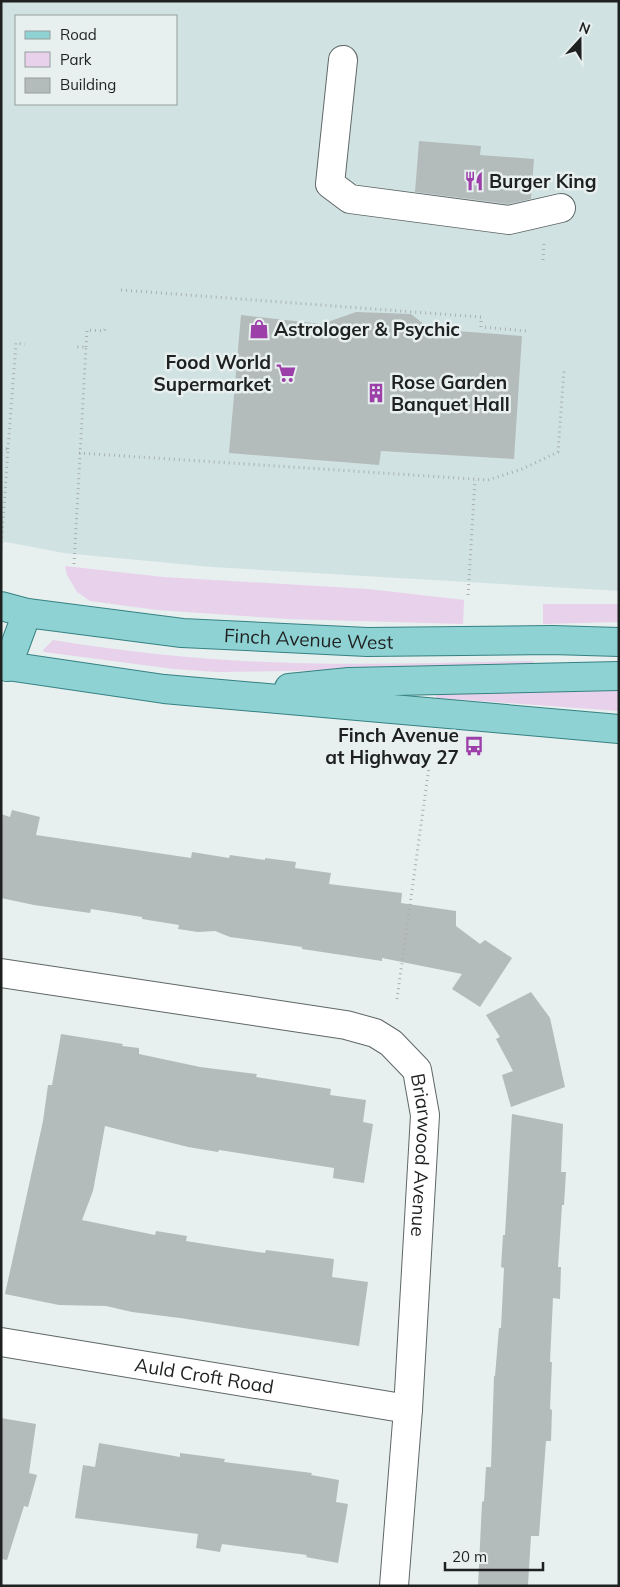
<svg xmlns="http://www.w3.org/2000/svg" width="620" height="1587" font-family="Mulish,sans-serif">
<rect width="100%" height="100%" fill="#e7efef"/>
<path fill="#d1e2e2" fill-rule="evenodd" d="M 1,1 L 619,1 L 619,591 L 212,567 L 64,553 L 1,541 ZM 16,16 L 176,16 L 176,104 L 16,104 Z"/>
<g fill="#e8d1ea">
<polygon points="65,566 163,577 368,589 464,600 463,624 287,619 157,610 90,601 77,592 67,575"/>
<polygon points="543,604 619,604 619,622 543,624"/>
<path d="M 53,640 C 132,653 213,661 294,663 C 373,665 453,663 532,661 L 534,662 L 532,664 L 347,670 L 217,672 L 174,669 L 44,652 L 43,650 Z"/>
<polygon points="619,689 619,711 437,698 436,696 437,694"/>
</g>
<g fill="#b4bbbb">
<polygon points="419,141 481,146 480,155 534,159 531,199 508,204 415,192"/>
<polygon points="356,312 411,314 430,329 522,336 514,459 381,451 379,465 229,453 241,315 322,324"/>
<polygon points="12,810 40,817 36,835 191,858 192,852 229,858 230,855 265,860 265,858 296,862 295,868 331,873 329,884 402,893 401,903 456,911 456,926 480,944 485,940 512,958 480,1007 452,989 462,974 382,958 382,961 302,949 302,947 230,937 215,931 198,932 178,929 179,925 142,919 142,917 91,909 90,913 34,905 1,898 1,814 10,817"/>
<polygon points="531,992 550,1018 565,1087 511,1107 502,1075 513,1071 496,1039 500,1037 486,1015"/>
<polygon points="61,1034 123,1044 122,1046 139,1048 139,1054 200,1067 257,1074 256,1077 331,1089 330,1095 366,1100 363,1122 373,1124 364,1183 333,1178 334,1168 219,1150 218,1152 188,1147 105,1126 93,1191 82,1220 155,1235 156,1231 187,1236 186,1241 224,1247 265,1253 266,1250 334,1259 332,1277 368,1282 359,1346 180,1318 132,1312 106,1306 59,1305 5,1294 43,1121 48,1085 52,1085"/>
<polygon points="512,1114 563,1124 561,1172 566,1172 564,1205 562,1205 558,1267 561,1267 560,1299 553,1298 550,1362 552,1362 550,1409 552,1410 551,1441 546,1441 539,1536 531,1536 528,1585 478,1586 482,1502 484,1501 486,1467 491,1467 494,1376 495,1376 499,1328 501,1328 504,1268 501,1267 503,1235 505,1235"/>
<polygon points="1,1418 36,1424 29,1473 37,1475 28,1507 24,1506 7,1560 1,1559"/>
<polygon points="99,1443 180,1457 180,1453 203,1456 225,1459 224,1462 312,1473 311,1475 339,1480 336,1502 348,1504 338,1563 306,1557 307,1555 222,1544 220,1552 196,1548 198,1534 75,1518 83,1465 95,1467"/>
</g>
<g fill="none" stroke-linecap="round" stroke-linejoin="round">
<defs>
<g id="minor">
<polyline points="343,60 330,184 350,199 509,220 561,208"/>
<path id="s1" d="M 1,973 L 346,1025 L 375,1033 L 391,1043 L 417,1070 L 425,1115 L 408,1409 L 394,1586"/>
<path id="s2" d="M 1,1342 L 408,1409"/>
</g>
<g id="major">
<path id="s3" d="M 1,606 L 27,613 L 182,633 L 367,642 L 552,640 L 619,642"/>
<polyline points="1,665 164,689 619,729"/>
<polyline points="7,667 27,613"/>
<polyline points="289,688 349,682 619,676"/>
</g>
</defs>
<use href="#minor" stroke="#5f6666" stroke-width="30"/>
<use href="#major" stroke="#368182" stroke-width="30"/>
<g stroke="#aab0b0" stroke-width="3" stroke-dasharray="1 4" stroke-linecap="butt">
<polyline points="543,260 544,244"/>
<polyline points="121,290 481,317 481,327 527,331"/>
<polyline points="86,347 87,330 104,331 106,328"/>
<polyline points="1,448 8,449 1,551"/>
<polyline points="8,449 16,343 25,344"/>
<polyline points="79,453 488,480 522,469 558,452 564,370"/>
<polyline points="74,564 86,347 76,347"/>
<polyline points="468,595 475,480"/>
<polyline points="397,999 429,767"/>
</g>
<use href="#minor" stroke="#fff" stroke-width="28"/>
<use href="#major" stroke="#8ed2d4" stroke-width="28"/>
</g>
<defs>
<symbol id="restaurant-bare" viewBox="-9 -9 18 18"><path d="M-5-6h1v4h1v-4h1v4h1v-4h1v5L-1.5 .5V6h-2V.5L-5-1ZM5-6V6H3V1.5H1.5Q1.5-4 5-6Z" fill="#9d3fa9" stroke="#e7efef" stroke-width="2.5" paint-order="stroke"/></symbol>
<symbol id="shop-bare" viewBox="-9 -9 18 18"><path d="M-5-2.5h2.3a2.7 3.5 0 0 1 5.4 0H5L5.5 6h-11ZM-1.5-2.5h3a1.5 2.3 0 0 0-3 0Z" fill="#9d3fa9" stroke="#e7efef" stroke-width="2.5" paint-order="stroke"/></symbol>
<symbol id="supermarket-bare" viewBox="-9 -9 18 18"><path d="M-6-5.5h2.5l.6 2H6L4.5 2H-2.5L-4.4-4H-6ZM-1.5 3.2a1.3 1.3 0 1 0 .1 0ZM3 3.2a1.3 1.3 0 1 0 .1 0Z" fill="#9d3fa9" stroke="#e7efef" stroke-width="2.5" paint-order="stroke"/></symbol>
<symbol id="building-bare" viewBox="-9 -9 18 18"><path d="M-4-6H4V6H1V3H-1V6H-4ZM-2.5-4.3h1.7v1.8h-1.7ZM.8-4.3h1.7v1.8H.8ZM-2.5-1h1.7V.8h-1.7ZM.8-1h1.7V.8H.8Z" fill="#9d3fa9" stroke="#e7efef" stroke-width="2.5" paint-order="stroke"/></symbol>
<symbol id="bus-bare" viewBox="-9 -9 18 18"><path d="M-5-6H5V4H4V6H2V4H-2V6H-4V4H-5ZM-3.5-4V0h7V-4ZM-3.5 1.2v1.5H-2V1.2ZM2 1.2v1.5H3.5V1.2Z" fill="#9d3fa9" stroke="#e7efef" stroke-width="2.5" paint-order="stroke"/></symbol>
</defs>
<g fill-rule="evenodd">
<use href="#restaurant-bare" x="460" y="167" width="28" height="28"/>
<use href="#shop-bare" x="245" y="315" width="28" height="28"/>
<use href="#supermarket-bare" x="272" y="359" width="28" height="28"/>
<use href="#building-bare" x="362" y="379" width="28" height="28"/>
<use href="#bus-bare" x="460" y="732" width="28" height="28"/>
</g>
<g text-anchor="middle" stroke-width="5" stroke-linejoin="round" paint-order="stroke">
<g font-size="19" font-weight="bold" fill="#1f2121" stroke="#e7efef" text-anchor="start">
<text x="489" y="188">Burger King</text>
<text x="274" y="336">Astrologer &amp; Psychic</text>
<text x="271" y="369" text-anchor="end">Food World<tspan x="271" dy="22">Supermarket</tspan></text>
<text x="391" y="389">Rose Garden<tspan x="391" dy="22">Banquet Hall</tspan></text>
<text x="459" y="742" text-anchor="end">Finch Avenue<tspan x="459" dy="22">at Highway 27</tspan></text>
</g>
<g font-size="19" fill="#1f2121" stroke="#e7efef">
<text dy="7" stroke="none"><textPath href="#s3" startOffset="310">Finch Avenue West</textPath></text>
<text dy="7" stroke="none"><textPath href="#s1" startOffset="521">Briarwood Avenue</textPath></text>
<text dy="7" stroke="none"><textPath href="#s2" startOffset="206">Auld Croft Road</textPath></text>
</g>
</g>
<rect width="620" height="1587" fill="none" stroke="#1f2121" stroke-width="5"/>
<rect x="15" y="15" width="162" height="90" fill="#e7efef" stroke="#979d9d"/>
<rect x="25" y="31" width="25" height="8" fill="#8ed2d4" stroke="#979d9d"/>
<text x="60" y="40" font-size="15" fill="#1f2121">Road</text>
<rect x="25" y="52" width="25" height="15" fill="#e8d1ea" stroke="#979d9d"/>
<text x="60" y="65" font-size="15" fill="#1f2121">Park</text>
<rect x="25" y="78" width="25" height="15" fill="#b4bbbb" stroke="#979d9d"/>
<text x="60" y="90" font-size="15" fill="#1f2121">Building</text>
<g transform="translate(580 40) rotate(21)" stroke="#e7efef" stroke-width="4" paint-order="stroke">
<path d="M0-4L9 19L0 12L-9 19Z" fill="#1f2121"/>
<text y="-8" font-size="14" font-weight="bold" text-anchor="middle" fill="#1f2121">N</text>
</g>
<path d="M445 1562v8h98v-8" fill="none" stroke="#1f2121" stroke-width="2.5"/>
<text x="452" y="1562" font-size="15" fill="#1f2121" stroke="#e7efef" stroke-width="4" paint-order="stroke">20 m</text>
</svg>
